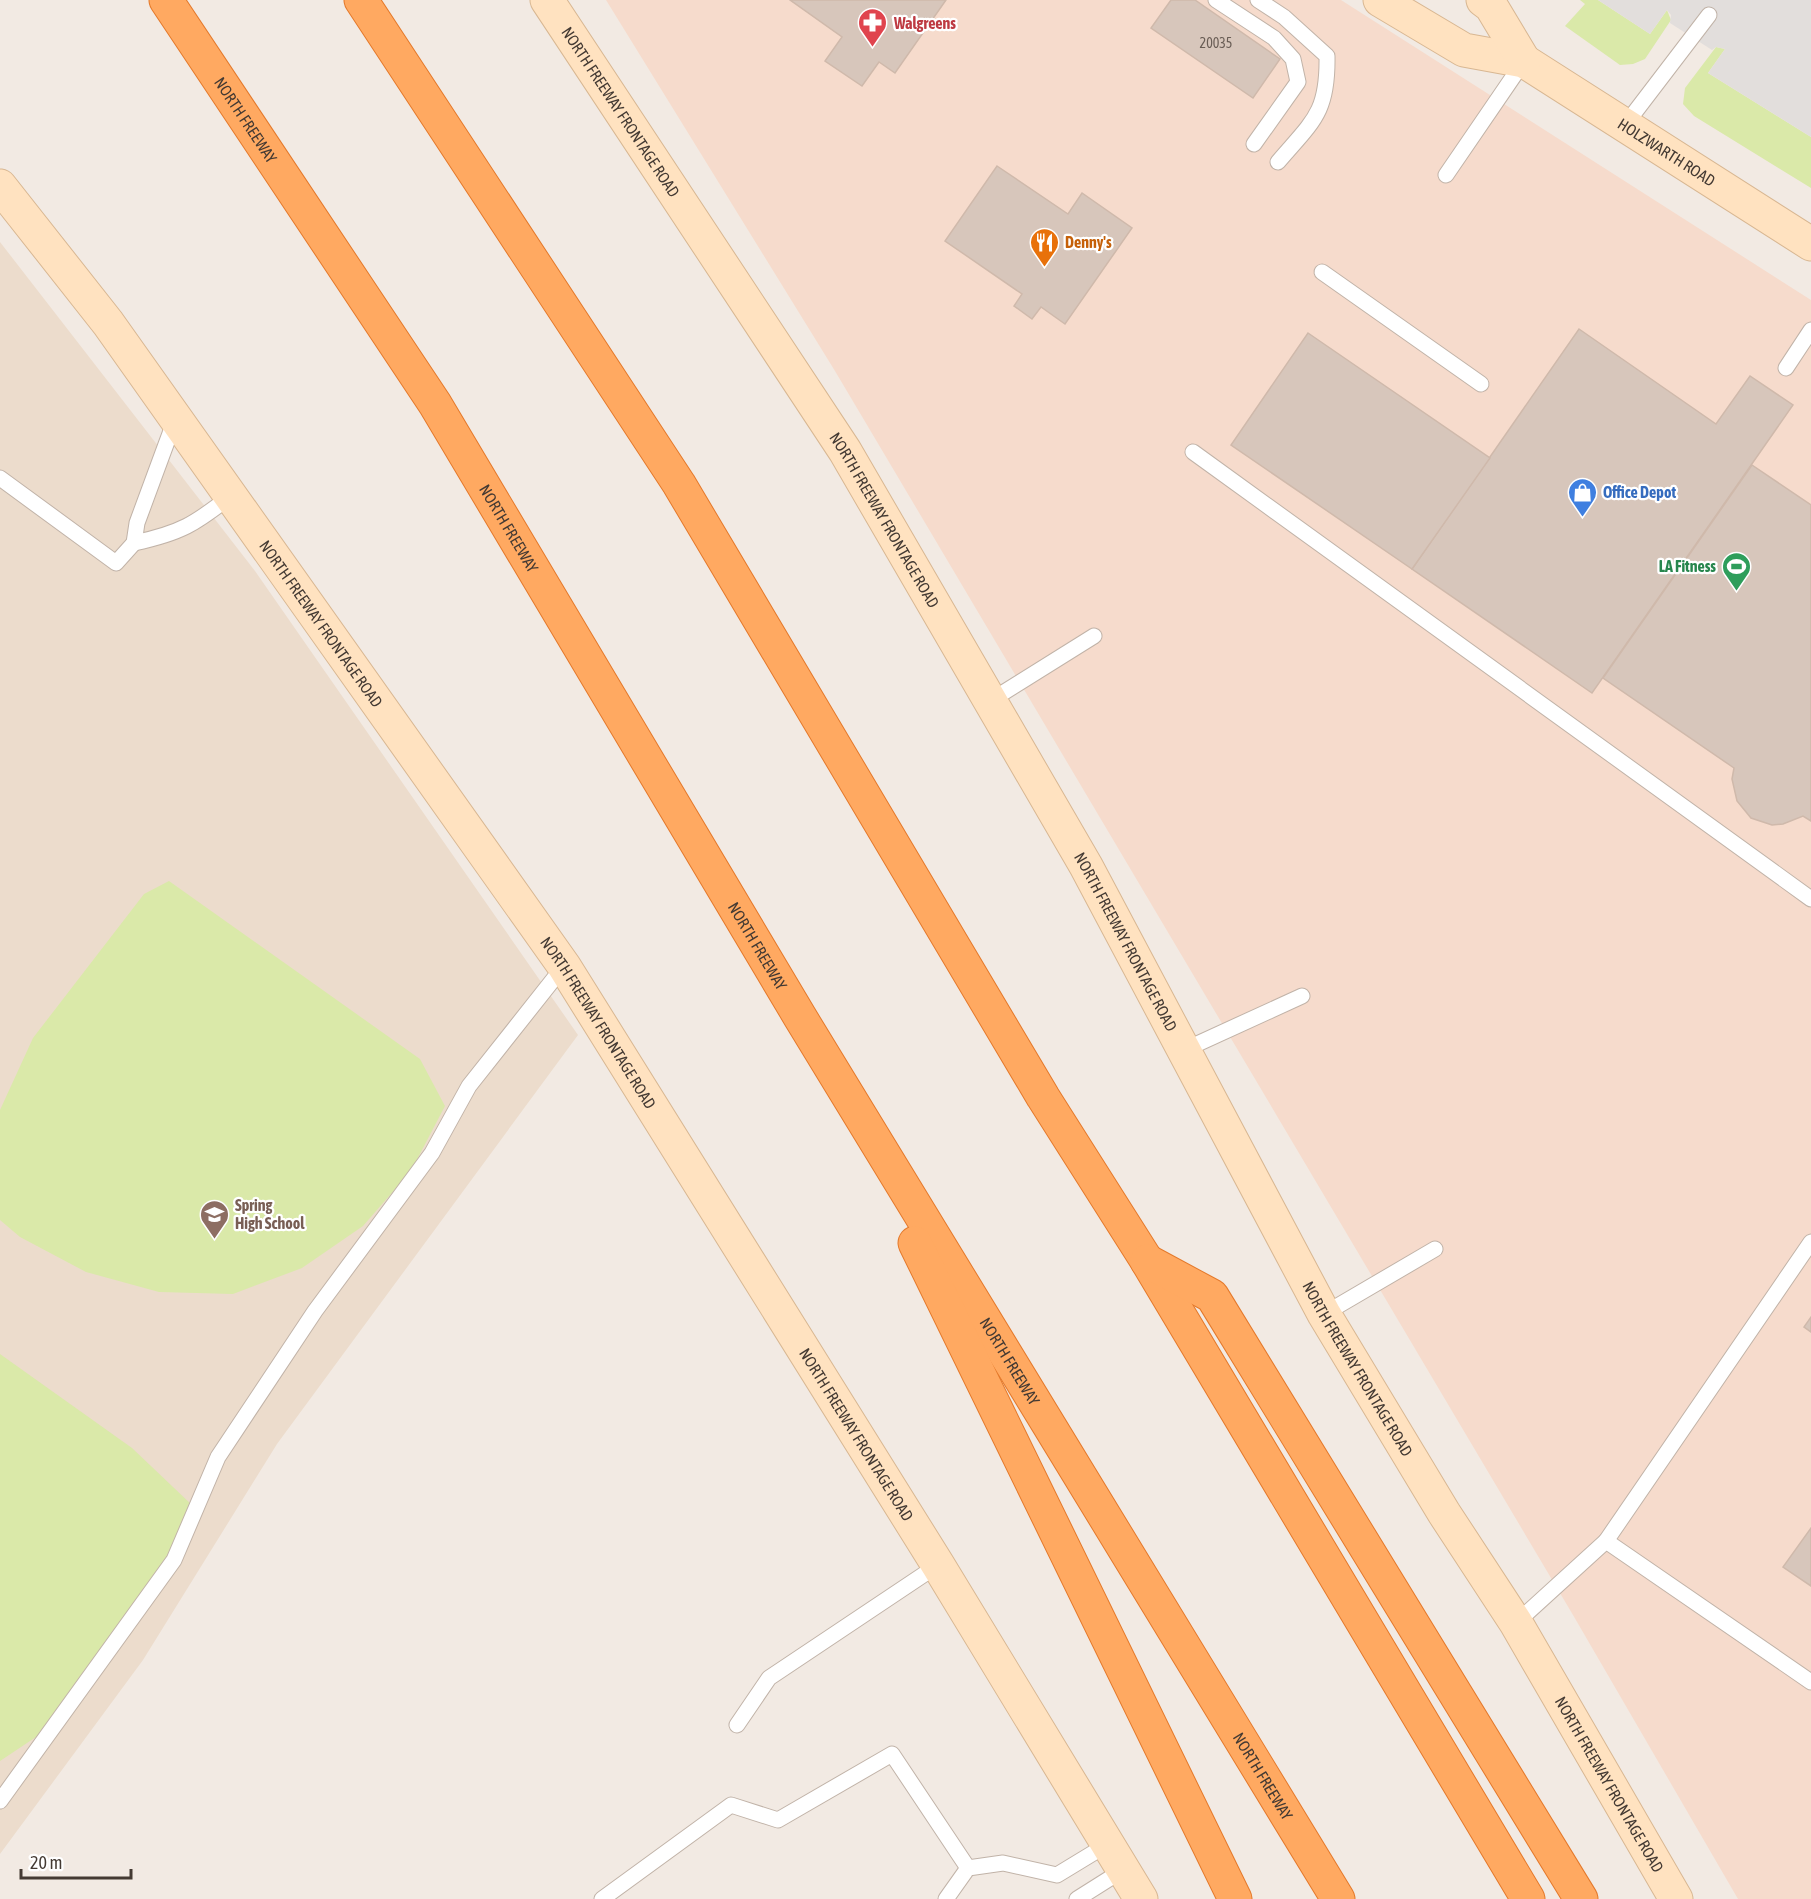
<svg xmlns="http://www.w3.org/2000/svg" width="1811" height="1899" font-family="'Asap Condensed',sans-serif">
<rect width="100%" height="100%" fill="#f2eae3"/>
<polygon fill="#f6dbcc" points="606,0 1341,0 1811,300 1811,1899 1738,1899 1573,1615 835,371"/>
<polygon fill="#ecdccc" points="0,242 255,571 578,1035 277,1444 143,1660 0,1854"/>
<g fill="#dae9a9">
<polygon points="1580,0 1598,0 1650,34 1667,10 1671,20 1645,59 1633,64 1620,65 1565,26 1585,4"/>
<polygon points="1716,47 1725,49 1708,73 1811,137 1811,188 1694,116 1683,104 1685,88"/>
<polygon points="169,881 420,1059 445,1106 411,1171 363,1226 302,1268 233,1294 159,1292 86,1272 20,1237 0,1220 0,1110 33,1038 144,894"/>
<polygon points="0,1354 132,1448 193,1506 130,1630 39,1735 0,1761"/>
</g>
<polygon fill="#e2dedc" points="1598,0 1811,0 1811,137 1708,73 1725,49 1716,47 1712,50 1670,23 1671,15 1667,10 1650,34"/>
<g fill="#d7c6bb" stroke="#cfb9ab" stroke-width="1.5">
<polygon points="790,0 946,0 895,73 879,62 862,86 825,61 842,37"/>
<polygon points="1171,0 1195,0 1280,59 1253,98 1151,28"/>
<polygon points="997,166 1068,214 1082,193 1132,228 1065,324 1041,307 1032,319 1014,306 1022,294 945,241"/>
<polygon points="1579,329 1716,424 1750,376 1793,405 1592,693 1412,569"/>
<polygon points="1308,333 1490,458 1412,569 1231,445"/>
<polygon points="1752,465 1811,505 1811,821 1803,816 1783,824 1772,825 1751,818 1737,801 1732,779 1734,768 1603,678"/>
<polygon points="1811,1317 1811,1332 1804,1327"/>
<polygon points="1811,1528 1811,1586 1783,1567"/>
</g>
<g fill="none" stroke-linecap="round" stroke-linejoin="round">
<defs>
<g id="lane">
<polyline points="1216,0 1274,38 1293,59 1298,82 1254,144"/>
<path d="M 1258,0 L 1284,17 L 1327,56 C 1328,113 1313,121 1278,162"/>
<polyline points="1625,125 1709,15"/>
<polyline points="1446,175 1524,61"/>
<polyline points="1322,272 1481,384"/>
<polyline points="1786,368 1811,330"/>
<path d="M 175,420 L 137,523 L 134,543 C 181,533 195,524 232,495"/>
<polyline points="1193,452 1811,899"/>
<polyline points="0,478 116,563 134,543"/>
<polyline points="990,701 1094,636"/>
<polyline points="1184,1050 1302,996"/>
<polyline points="1324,1314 1435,1249"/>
<polyline points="1606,1541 1811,1242"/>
<polyline points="1516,1623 1606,1541 1811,1682"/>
<polyline points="737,1725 769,1678 938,1565"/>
<polyline points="0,1801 174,1560 218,1457 315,1311 432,1153 469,1086 564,966"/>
<polyline points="602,1899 731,1805 778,1820 892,1754 968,1868"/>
<polyline points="946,1899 968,1868 1003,1863 1057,1875 1108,1844"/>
<polyline points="1077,1899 1123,1870"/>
</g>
<g id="secondary">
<path id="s1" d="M 547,0 L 845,451 L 1086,866 L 1324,1314 L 1444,1513 L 1516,1623 L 1676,1899"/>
<path id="s2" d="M 1380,0 L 1464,50 L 1524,61 L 1811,244"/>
<polyline points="1483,0 1491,6 1524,61"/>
<path id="s3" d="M 0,186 L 108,323 L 564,966 L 938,1565 L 1141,1899"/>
</g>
<g id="highway">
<path id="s4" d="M 166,0 L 435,404 L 800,1017 L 1338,1899"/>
<polyline points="361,0 679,484 1043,1097 1147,1261 1528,1899"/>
<polyline points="915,1243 1235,1899"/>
<polyline points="1147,1261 1212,1296 1581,1899"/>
</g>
</defs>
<use href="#lane" stroke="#c1b3a8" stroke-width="17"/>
<use href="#secondary" stroke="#d8b792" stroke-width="35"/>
<use href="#highway" stroke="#e4792b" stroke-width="35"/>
<use href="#lane" stroke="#fff" stroke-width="15"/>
<use href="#secondary" stroke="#ffe2c0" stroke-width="33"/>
<use href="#highway" stroke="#ffa961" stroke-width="33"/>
</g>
<defs>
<symbol id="pharmacy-pin" viewBox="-11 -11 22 30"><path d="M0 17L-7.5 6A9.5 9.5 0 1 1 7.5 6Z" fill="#e0444e" stroke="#fff"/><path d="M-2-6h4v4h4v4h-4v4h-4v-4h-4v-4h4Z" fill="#fff"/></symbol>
<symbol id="restaurant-pin" viewBox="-11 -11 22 30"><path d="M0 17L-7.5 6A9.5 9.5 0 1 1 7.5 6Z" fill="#e8710a" stroke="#fff"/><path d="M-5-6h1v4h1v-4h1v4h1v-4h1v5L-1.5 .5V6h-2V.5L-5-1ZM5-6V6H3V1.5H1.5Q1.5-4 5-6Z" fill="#fff"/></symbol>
<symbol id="shop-pin" viewBox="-11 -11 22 30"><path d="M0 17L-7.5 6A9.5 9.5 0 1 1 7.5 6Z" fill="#3f7fe0" stroke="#fff"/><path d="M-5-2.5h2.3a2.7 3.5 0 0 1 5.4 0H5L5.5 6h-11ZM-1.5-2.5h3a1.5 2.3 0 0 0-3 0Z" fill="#fff"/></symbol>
<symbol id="stadium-pin" viewBox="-11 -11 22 30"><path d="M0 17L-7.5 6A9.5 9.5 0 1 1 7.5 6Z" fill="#2e9e5b" stroke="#fff"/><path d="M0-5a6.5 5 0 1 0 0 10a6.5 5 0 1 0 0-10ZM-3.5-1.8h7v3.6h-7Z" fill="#fff"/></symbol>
<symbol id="school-pin" viewBox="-11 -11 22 30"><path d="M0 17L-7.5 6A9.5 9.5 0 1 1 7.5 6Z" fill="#8d6e63" stroke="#fff"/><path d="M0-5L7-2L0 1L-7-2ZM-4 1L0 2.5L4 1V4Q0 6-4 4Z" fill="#fff"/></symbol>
</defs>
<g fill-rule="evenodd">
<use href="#pharmacy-pin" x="856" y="6" width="33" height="45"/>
<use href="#restaurant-pin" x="1028" y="226" width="33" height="45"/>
<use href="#shop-pin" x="1566" y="476" width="33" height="45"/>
<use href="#stadium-pin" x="1720" y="550" width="33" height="45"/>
<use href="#school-pin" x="198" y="1198" width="33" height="45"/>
</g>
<g text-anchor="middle" stroke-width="4.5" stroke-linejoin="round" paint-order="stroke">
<g font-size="14" fill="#695d55">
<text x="1216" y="48">20035</text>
</g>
<g font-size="16" font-weight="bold" fill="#be3a42" stroke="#fff" text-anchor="start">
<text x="894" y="29">Walgreens</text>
</g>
<g font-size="16" fill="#443a33" stroke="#fff">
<text dy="6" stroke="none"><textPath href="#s1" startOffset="134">NORTH FREEWAY FRONTAGE ROAD</textPath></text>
<text dy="6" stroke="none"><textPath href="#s4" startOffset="144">NORTH FREEWAY</textPath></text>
<text dy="6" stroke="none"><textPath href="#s2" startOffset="328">HOLZWARTH ROAD</textPath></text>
<text dy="6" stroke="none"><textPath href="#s1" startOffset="620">NORTH FREEWAY FRONTAGE ROAD</textPath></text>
<text dy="6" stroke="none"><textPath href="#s4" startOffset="630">NORTH FREEWAY</textPath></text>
<text dy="6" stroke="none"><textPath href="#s3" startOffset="543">NORTH FREEWAY FRONTAGE ROAD</textPath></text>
<text dy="6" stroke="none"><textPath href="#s1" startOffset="1106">NORTH FREEWAY FRONTAGE ROAD</textPath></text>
<text dy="6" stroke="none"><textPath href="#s4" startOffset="1116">NORTH FREEWAY</textPath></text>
<text dy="6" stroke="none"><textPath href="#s3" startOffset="1029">NORTH FREEWAY FRONTAGE ROAD</textPath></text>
<text dy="6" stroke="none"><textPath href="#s4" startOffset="1602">NORTH FREEWAY</textPath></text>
<text dy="6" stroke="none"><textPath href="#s1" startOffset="1592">NORTH FREEWAY FRONTAGE ROAD</textPath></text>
<text dy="6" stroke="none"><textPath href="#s3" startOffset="1515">NORTH FREEWAY FRONTAGE ROAD</textPath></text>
<text dy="6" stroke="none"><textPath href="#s4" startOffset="2088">NORTH FREEWAY</textPath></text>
<text dy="6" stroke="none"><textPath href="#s1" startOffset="2078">NORTH FREEWAY FRONTAGE ROAD</textPath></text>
</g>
<g font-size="16" font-weight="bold" fill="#c56008" stroke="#fff" text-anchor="start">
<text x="1065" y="248">Denny's</text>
</g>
<g font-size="16" font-weight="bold" fill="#366cbe" stroke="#fff" text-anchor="start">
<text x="1603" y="498">Office Depot</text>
</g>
<g font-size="16" font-weight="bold" fill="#27864d" stroke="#fff" text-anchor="end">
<text x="1716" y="572">LA Fitness</text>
</g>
<g font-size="16" font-weight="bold" fill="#785e54" stroke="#fff" text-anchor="start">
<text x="235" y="1211">Spring<tspan x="235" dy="18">High School</tspan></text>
</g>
</g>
<path d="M21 1869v9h110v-9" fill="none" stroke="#443a33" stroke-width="3"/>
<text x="30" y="1869" font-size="18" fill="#443a33" stroke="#ffffff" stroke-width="4.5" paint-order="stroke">20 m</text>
</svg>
